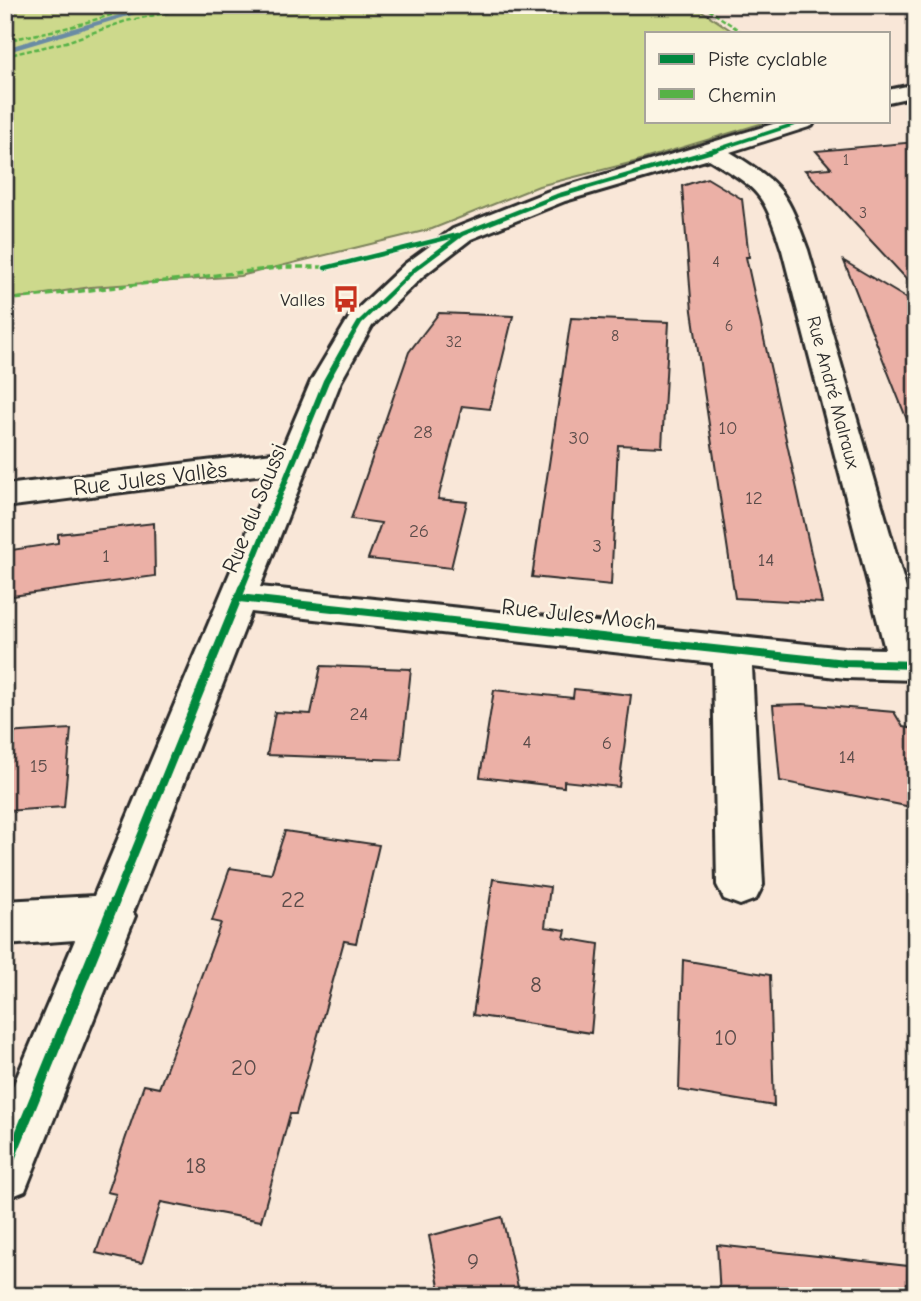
<svg xmlns="http://www.w3.org/2000/svg" width="921" height="1301" font-family="'Comic Neue',sans-serif">
<rect width="100%" height="100%" fill="#f9e7d8"/>
<filter id="ink" filterUnits="userSpaceOnUse"><feTurbulence type="fractalNoise" baseFrequency=".0143" numOctaves="2"/><feDisplacementMap in="SourceGraphic" scale="14" xChannelSelector="R" yChannelSelector="G"/><feConvolveMatrix kernelMatrix="1 2 1 2 8 2 1 2 1" color-interpolation-filters="sRGB"/></filter>
<g filter="url(#ink)">
<polygon fill="#cdd98c" stroke="#7c825c" stroke-width="2" points="5,5 412,5 416,11 498,5 618,5 643,8 668,5 696,7 735,33 646,33 646,121 770,121 634,162 539,186 432,229 240,276 91,287 5,300"/>
<g fill="none" stroke-linecap="round" stroke-linejoin="round">
<polygon fill="#6b8ba4" fill-rule="evenodd" points="153,5 165,5 5,53 5,48"/>
</g>
<g fill="#ebb0a6" stroke="#2b2b2b" stroke-width="2">
<polygon points="916,142 916,289 805,170 831,168 816,151"/>
<polygon points="707,178 742,199 749,257 746,257 822,603 735,598 692,311 682,186"/>
<polygon points="844,261 916,304 916,434 913,435"/>
<polygon points="439,313 513,316 490,409 462,406 438,499 467,502 451,568 368,559 381,523 351,519 409,352"/>
<polygon points="571,318 669,322 662,447 618,445 611,585 532,577"/>
<polygon points="154,523 155,576 5,597 5,551 58,543 58,534"/>
<polygon points="321,666 411,669 401,760 267,755 275,712 311,714"/>
<polygon points="574,689 631,695 619,787 564,781 564,787 480,777 494,690 573,698"/>
<polygon points="803,704 894,712 903,727 916,729 916,808 780,781 773,705"/>
<polygon points="71,729 64,807 5,811 5,733"/>
<polygon points="285,831 379,845 356,943 344,941 296,1114 290,1114 261,1221 161,1202 142,1263 96,1253 116,1194 107,1192 144,1085 159,1088 221,923 212,921 230,868 271,874"/>
<polygon points="493,879 550,887 545,927 566,930 564,938 599,944 591,1033 473,1015"/>
<polygon points="683,960 770,975 774,1106 679,1090"/>
<polygon points="502,1217 520,1296 441,1296 429,1236"/>
<polygon points="717,1245 908,1266 907,1296 720,1296"/>
</g>
<g fill="none" stroke-linecap="round" stroke-linejoin="round">
<defs>
<g id="street">
<polygon points="916,84 916,96 888,102 888,90"/>
<path d="M 783,121 L 815,121 L 812,126 L 730,152 C 783,184 787,193 808,250 L 916,623 L 916,680 L 845,678 L 752,667 L 763,885 L 756,899 L 740,905 L 724,899 L 717,885 L 713,663 L 251,612 L 133,913 L 135,916 L 25,1191 L 5,1199 L 5,1105 L 75,940 L 5,945 L 5,901 L 94,896 L 272,473 L 5,507 L 5,485 L 281,452 L 311,381 L 350,316 L 405,264 L 453,229 L 549,191 ZM 709,159 C 761,191 763,192 782,250 L 885,649 L 845,648 L 260,587 L 341,381 L 372,326 L 423,276 L 471,239 L 565,201 Z"/>
</g>
</defs>
<use href="#street" stroke="#2b2b2b" stroke-width="6"/>
<use href="#street" fill="#fcf5e5" fill-rule="evenodd"/>
<g stroke="#56b246" stroke-width="2.5" stroke-dasharray="5 2.5" stroke-linecap="butt">
<polyline points="702,5 743,33"/>
<polyline points="5,41 70,27 145,5"/>
<polyline points="5,56 66,42 126,21 204,5"/>
</g>
<polyline stroke="#56b246" stroke-width="3.5" stroke-dasharray="7 3.5" stroke-linecap="butt" points="5,300 285,267 329,267"/>
<defs>
<polyline id="cycleway-far4" points="709,152 804,121"/>
<g id="cycleway-far3">
<polyline points="325,268 458,235"/>
<polyline points="347,344 360,322 414,270 462,234 557,196 715,150"/>
</g>
<polyline id="cycleway-far2" points="241,590 326,381 348,342"/>
<g id="cycleway-far1">
<polyline points="239,598 845,663 916,665"/>
<polyline points="114,903 242,588"/>
</g>
<polyline id="cycleway" points="5,1171 115,901"/>
</defs>
<use href="#cycleway-far4" stroke="#fcf5e5" stroke-width="6"/>
<use href="#cycleway-far3" stroke="#fcf5e5" stroke-width="7"/>
<use href="#cycleway-far2" stroke="#fcf5e5" stroke-width="10"/>
<use href="#cycleway-far1" stroke="#fcf5e5" stroke-width="12"/>
<use href="#cycleway" stroke="#fcf5e5" stroke-width="14"/>
<use href="#cycleway-far4" stroke="#00873e" stroke-width="3.5"/>
<use href="#cycleway-far3" stroke="#00873e" stroke-width="4.5"/>
<use href="#cycleway-far2" stroke="#00873e" stroke-width="6"/>
<use href="#cycleway-far1" stroke="#00873e" stroke-width="8"/>
<use href="#cycleway" stroke="#00873e" stroke-width="10"/>
</g>
</g>
<defs>
<symbol id="bus-bare" viewBox="-9 -9 18 18"><path d="M-5-6H5V4H4V6H2V4H-2V6H-4V4H-5ZM-3.5-4V0h7V-4ZM-3.5 1.2v1.5H-2V1.2ZM2 1.2v1.5H3.5V1.2Z" fill="#c8321e" stroke="#fcf5e5" stroke-width="2.5" paint-order="stroke"/></symbol>
</defs>
<g fill-rule="evenodd">
<use href="#bus-bare" x="327" y="280" width="38" height="38"/>
</g>
<g text-anchor="middle" stroke-width="5" stroke-linejoin="round" paint-order="stroke">
<g font-size="16" fill="#5b4c4a">
<text x="846" y="165">1</text>
<text x="863" y="218">3</text>
<text x="716" y="267">4</text>
<text x="729" y="331">6</text>
<text x="615" y="341">8</text>
<text x="454" y="347">32</text>
</g>
<g font-size="19" fill="#2b2b2b" stroke="#fcf5e5" text-anchor="end">
<text x="325" y="306">Valles</text>
</g>
<g font-size="19" fill="#2b2b2b" stroke="#fcf5e5">
<text transform="translate(834 392) rotate(75)" y="7">Rue André Malraux</text>
</g>
<g font-size="19" fill="#5b4c4a">
<text x="728" y="434">10</text>
<text x="423" y="438">28</text>
<text x="579" y="444">30</text>
<text x="754" y="504">12</text>
<text x="419" y="537">26</text>
<text x="597" y="552">3</text>
<text x="106" y="562">1</text>
<text x="766" y="566">14</text>
<text x="359" y="720">24</text>
<text x="527" y="748">4</text>
<text x="607" y="749">6</text>
<text x="847" y="763">14</text>
<text x="39" y="772">15</text>
</g>
<g font-size="23" fill="#2b2b2b" stroke="#fcf5e5">
<text transform="translate(150 478) rotate(-7)" y="8">Rue Jules Vallès</text>
<text transform="translate(254 508) rotate(-68)" y="8">Rue du Saussi</text>
<text transform="translate(579 614) rotate(6)" y="8">Rue Jules Moch</text>
</g>
<g font-size="23" fill="#5b4c4a">
<text x="293" y="907">22</text>
<text x="536" y="992">8</text>
<text x="726" y="1045">10</text>
<text x="244" y="1075">20</text>
<text x="196" y="1173">18</text>
<text x="473" y="1269">9</text>
</g>
</g>
<rect width="921" height="1301" fill="none" stroke="#fcf5e5" stroke-width="28"/>
<rect x="14" y="14" width="893" height="1273" fill="none" stroke="#2b2b2b" stroke-width="2.5" filter="url(#ink)"/>
<rect x="645" y="32" width="245" height="91" fill="#fcf5e5" stroke="#a8a49b" stroke-width="2"/>
<rect x="659" y="54" width="35" height="10" fill="#00873e" stroke="#a8a49b" stroke-width="2"/>
<text x="708" y="66" font-size="21" fill="#2b2b2b">Piste cyclable</text>
<rect x="659" y="89" width="35" height="10" fill="#56b246" stroke="#a8a49b" stroke-width="2"/>
<text x="708" y="102" font-size="21" fill="#2b2b2b">Chemin</text>
</svg>
